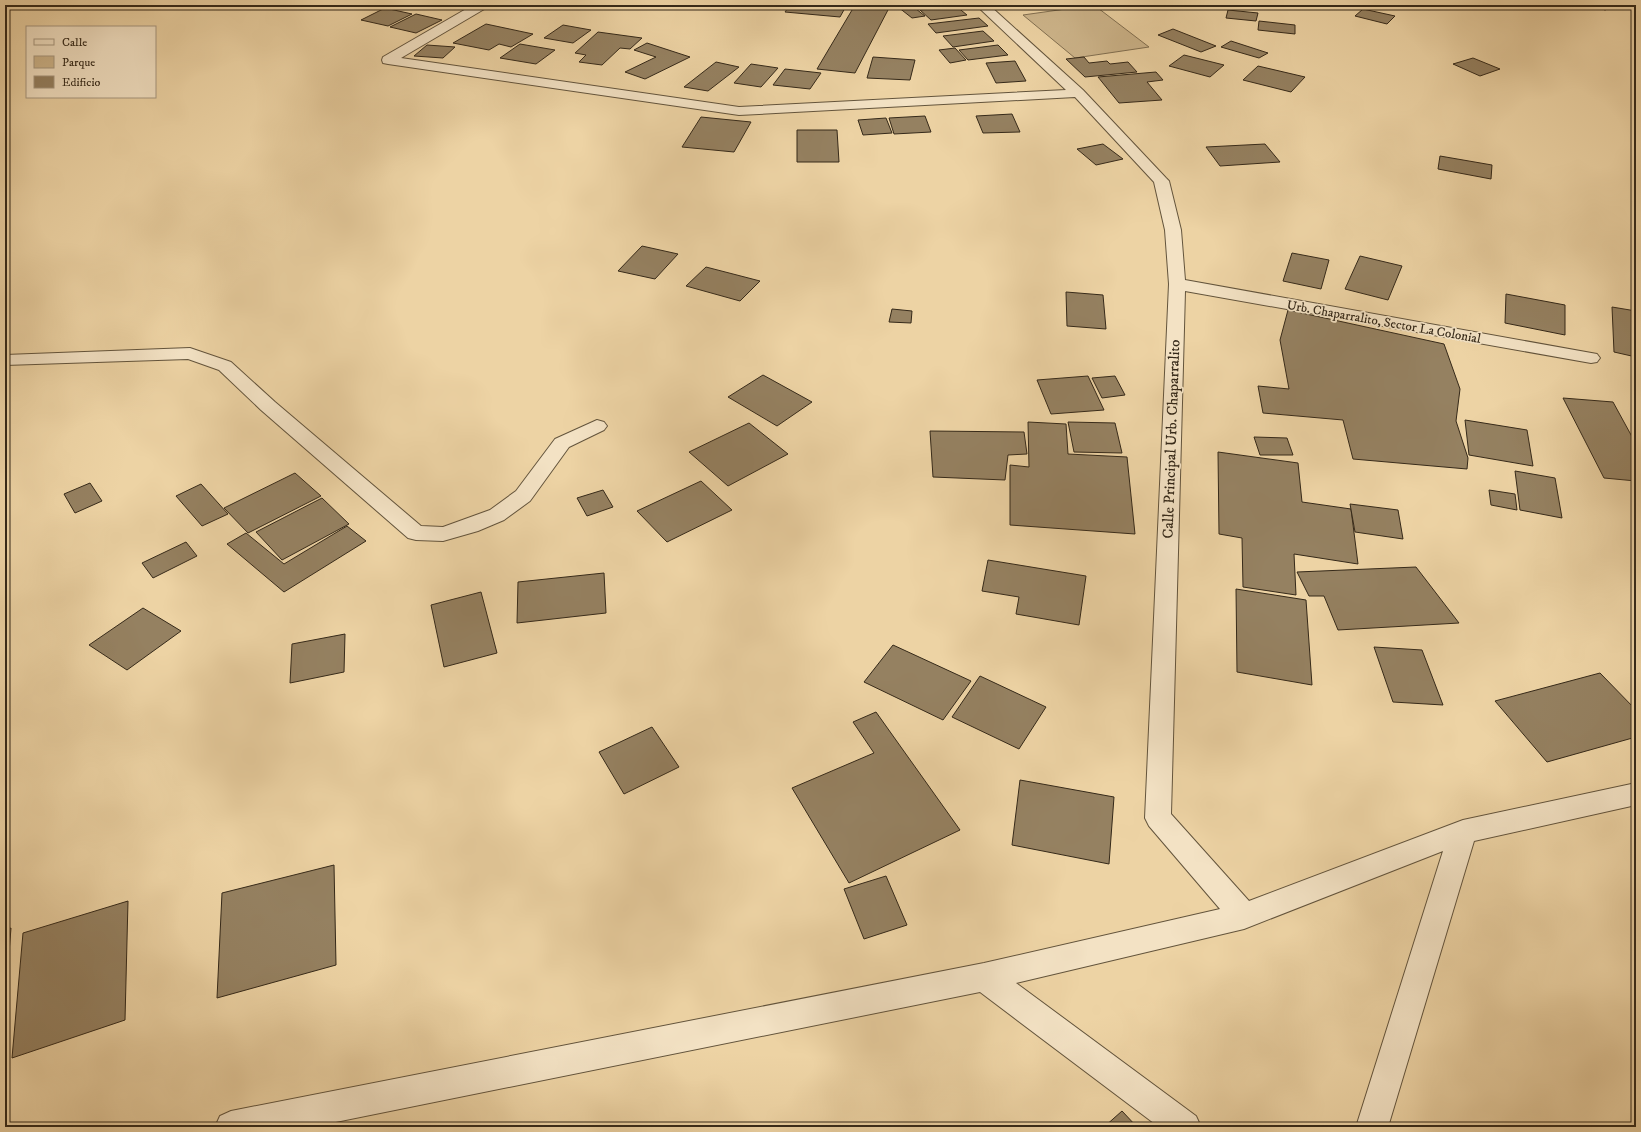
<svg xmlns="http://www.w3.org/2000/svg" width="1641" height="1132" font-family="'IM FELL DW Pica',serif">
<rect width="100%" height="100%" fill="#edd3a4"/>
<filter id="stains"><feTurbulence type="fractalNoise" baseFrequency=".005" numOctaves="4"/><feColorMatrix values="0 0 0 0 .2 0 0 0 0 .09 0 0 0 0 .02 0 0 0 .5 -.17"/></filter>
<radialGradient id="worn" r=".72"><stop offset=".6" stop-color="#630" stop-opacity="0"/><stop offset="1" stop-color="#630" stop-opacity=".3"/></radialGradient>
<polygon fill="#ceb68c" stroke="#827052" points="1094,5 1149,47 1075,58 1023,15"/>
<g fill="#958161" stroke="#352919">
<polygon points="790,5 809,5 845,8 840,17 785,12"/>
<polygon points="855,5 889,8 855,73 817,69"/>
<polygon points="911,5 925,16 912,18 898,7"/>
<polygon points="1591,5 1608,5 1613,7 1605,10"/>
<polygon points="956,6 967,15 931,20 920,10"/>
<polygon points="385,8 412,14 388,26 361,20"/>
<polygon points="1363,9 1395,16 1387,24 1355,16"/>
<polygon points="1228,10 1258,13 1256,21 1226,18"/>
<polygon points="416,14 442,20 416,33 390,27"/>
<polygon points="979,18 988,26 936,33 928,24"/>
<polygon points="1259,21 1295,25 1295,34 1258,30"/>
<polygon points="486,24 533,34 511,47 499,44 489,50 453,43"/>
<polygon points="563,25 591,30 573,43 544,38"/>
<polygon points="1173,29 1216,46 1201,52 1158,35"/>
<polygon points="983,31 994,41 953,47 943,36"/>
<polygon points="598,32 642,38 630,49 620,48 602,65 579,62 586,55 575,53"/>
<polygon points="1231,41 1268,53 1259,58 1221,47"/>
<polygon points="647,43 690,57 645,79 625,72 656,57 634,50"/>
<polygon points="520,44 555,50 536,64 500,58"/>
<polygon points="427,45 455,47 443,58 414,56"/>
<polygon points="998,45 1008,55 968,60 959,50"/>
<polygon points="955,48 966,60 950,63 939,50"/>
<polygon points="1184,55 1224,65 1210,77 1169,66"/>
<polygon points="873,57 915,60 910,80 867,78"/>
<polygon points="1084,57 1089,63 1107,61 1110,64 1128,62 1137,72 1085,77 1066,59"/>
<polygon points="1473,58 1500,69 1480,76 1453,64"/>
<polygon points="1015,61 1026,81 996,83 986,63"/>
<polygon points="716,62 739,67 708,91 684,87"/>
<polygon points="751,64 778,68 761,87 734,83"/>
<polygon points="1258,66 1305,77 1291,92 1243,80"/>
<polygon points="785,69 821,73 810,89 773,85"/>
<polygon points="1156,72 1163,80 1147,82 1162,100 1119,103 1098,77"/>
<polygon points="1012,114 1020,132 983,133 976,116"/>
<polygon points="925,116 931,132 894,134 889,118"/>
<polygon points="701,117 751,122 734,152 682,147"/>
<polygon points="886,118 892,133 863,135 858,120"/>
<polygon points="797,130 837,130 839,162 797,162"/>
<polygon points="1103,144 1123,159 1096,165 1077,149"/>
<polygon points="1265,144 1280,162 1220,166 1206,147"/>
<polygon points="1440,156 1492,165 1491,179 1438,169"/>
<polygon points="642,246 678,254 655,279 618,271"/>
<polygon points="1292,253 1329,260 1321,289 1283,281"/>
<polygon points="1360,256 1402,266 1388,300 1345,289"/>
<polygon points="706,267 760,281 740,301 686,286"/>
<polygon points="1066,292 1103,295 1106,329 1067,326"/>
<polygon points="1506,294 1565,305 1565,335 1505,323"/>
<polygon points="1612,307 1636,311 1636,357 1614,352"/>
<polygon points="892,309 912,311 911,323 889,322"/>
<polygon points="1288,310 1444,344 1460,389 1456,421 1468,458 1467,469 1353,459 1343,420 1263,413 1258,386 1289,389 1280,340"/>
<polygon points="763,375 812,402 777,426 728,397"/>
<polygon points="1088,376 1104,410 1051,414 1037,380"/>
<polygon points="1115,376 1125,395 1102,398 1092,378"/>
<polygon points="1563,398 1613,402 1636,444 1636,481 1604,478"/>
<polygon points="1465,420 1527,430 1533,466 1469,455"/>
<polygon points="1028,422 1066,424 1068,454 1127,457 1135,534 1010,525 1010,465 1029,467"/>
<polygon points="1068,422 1115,423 1122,453 1074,452"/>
<polygon points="749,423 788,454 728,486 689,452"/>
<polygon points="930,431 1024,432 1027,454 1008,455 1005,480 933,477"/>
<polygon points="1254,437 1287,438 1293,455 1260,455"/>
<polygon points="1218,452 1298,463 1302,502 1351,509 1358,564 1294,554 1296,595 1243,587 1242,538 1219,534"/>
<polygon points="1515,471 1555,478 1562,518 1520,510"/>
<polygon points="295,473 321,496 248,533 224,508"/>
<polygon points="701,481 732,510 667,542 637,511"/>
<polygon points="90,483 102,501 75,513 64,494"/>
<polygon points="201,484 228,514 202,526 176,496"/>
<polygon points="603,490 613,507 587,516 577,498"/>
<polygon points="1489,490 1515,494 1517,510 1491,505"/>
<polygon points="322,498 349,524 282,560 256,532"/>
<polygon points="1350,504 1398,510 1403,539 1355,532"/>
<polygon points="347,526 366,541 284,592 227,544 246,533 284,564"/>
<polygon points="186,542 197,556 153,578 142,563"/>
<polygon points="988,560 1086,576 1079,625 1016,614 1019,597 982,591"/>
<polygon points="1416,567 1459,623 1338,630 1324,596 1309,596 1297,572"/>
<polygon points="604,573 606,613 517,623 518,582"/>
<polygon points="1236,589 1306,600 1312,685 1237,672"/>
<polygon points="481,592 497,653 444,667 431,605"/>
<polygon points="143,608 181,631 127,670 89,645"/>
<polygon points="345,634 344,672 290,683 292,644"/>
<polygon points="893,645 971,681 943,720 864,682"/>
<polygon points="1374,647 1422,650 1443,705 1393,702"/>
<polygon points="1600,673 1636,710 1636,737 1547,762 1495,701"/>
<polygon points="980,676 1046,707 1019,749 952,717"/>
<polygon points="876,712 960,830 849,883 792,788 874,753 853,722"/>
<polygon points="652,727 679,767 624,794 599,752"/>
<polygon points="1020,780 1114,797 1109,864 1012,845"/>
<polygon points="334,865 336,965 217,998 222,893"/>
<polygon points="886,876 907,925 864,939 844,889"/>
<polygon points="128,901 125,1020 12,1058 23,933"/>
<polygon points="11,928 5,1003 5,930"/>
<polygon points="1122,1111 1137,1127 1104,1127"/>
</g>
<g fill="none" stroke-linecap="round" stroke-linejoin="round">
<defs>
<g id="street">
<polygon points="473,5 488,5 486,8 401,58 739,107 1066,90 976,5 989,5 1083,90 1166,178 1169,181 1181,230 1185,280 1597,354 1600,358 1597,362 1591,363 1185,291 1171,814 1249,901 1463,820 1636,783 1636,805 1474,841 1388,1127 1356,1127 1443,851 1244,929 1016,983 1196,1116 1201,1127 1159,1127 980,992 311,1127 215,1127 220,1116 231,1111 984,963 1220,909 1149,826 1145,818 1169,284 1165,230 1154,182 1075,97 739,115 388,64 383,63 382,60 383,57"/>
<polygon points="190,348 231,362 275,402 421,526 443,527 490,510 516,491 555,439 597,420 604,422 607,426 604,430 569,447 530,501 504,520 478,531 443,541 416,540 408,538 261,410 219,370 188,359 5,365 5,355"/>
</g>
</defs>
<use href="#street" stroke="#63543c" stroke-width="2"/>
<use href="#street" fill="#f3e2c4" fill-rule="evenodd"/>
</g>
<g text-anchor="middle" stroke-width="3.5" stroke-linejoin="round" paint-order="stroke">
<g font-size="13" fill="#352919" stroke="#f3e2c4">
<text transform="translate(1384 321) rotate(10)" y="5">Urb. Chaparralito, Sector La Colonial</text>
</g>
<g font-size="15" fill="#352919" stroke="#f3e2c4">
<text transform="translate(1171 439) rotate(-88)" y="5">Calle Principal Urb. Chaparralito</text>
</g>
</g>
<rect width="1641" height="1132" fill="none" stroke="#edd3a4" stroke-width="20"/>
<rect x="6" y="6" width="1629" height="1120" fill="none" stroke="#352919" stroke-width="2"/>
<rect x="10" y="10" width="1621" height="1112" fill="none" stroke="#352919"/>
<rect x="26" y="26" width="130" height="72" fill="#f3e2c4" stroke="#a79880"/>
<rect x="34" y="39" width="20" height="6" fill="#f3e2c4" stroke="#a79880"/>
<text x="62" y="46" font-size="12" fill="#352919">Calle</text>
<rect x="34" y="56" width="20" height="12" fill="#ceb68c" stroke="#a79880"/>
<text x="62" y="66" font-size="12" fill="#352919">Parque</text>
<rect x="34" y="76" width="20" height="12" fill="#958161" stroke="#a79880"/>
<text x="62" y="86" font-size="12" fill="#352919">Edificio</text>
<rect width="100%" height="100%" filter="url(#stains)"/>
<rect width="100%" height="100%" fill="url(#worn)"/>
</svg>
